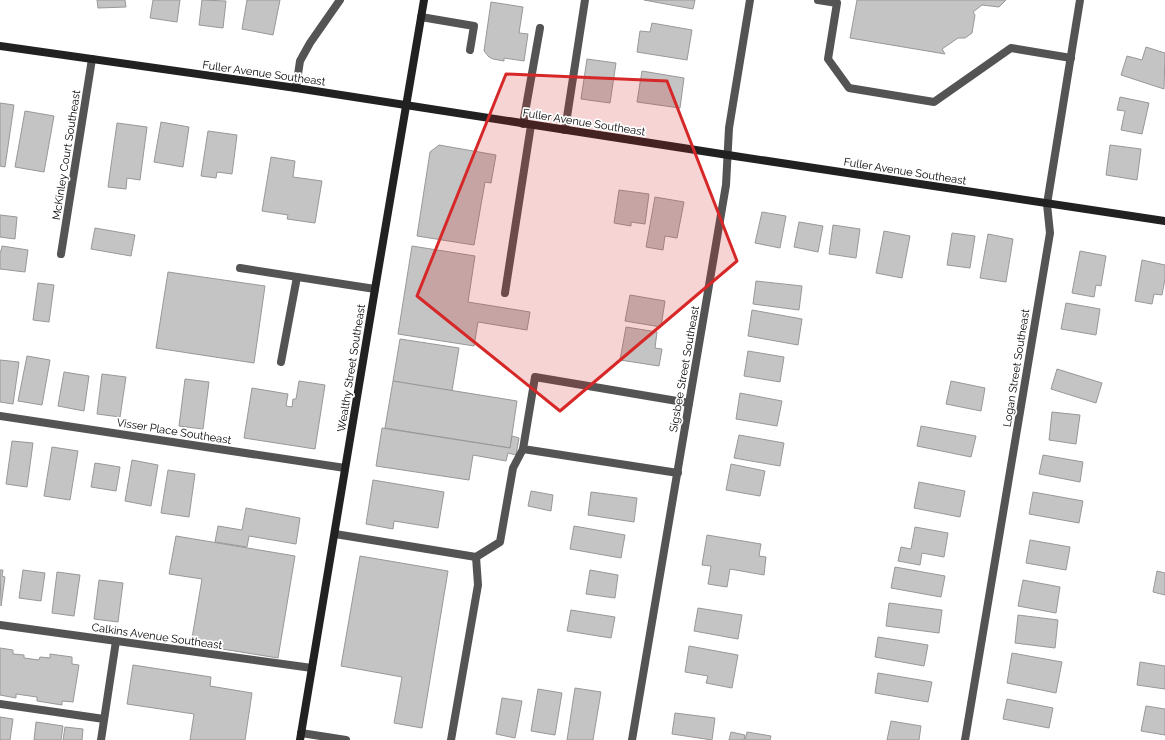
<svg xmlns="http://www.w3.org/2000/svg" width="1165" height="740" font-family="Raleway,sans-serif">
<rect width="100%" height="100%" fill="#fff"/>
<g fill="#c4c4c4" stroke="#989898">
<polygon points="97,0 125,0 126,7 98,8"/>
<polygon points="153,0 180,0 177,22 150,18"/>
<polygon points="202,0 226,1 223,28 199,25"/>
<polygon points="247,0 280,0 273,35 242,29"/>
<polygon points="644,0 695,0 693,9"/>
<polygon points="857,0 1006,0 999,7 982,5 973,12 975,15 972,33 965,38 958,38 942,49 945,54 850,38"/>
<polygon points="491,2 523,7 519,33 528,34 524,61 504,58 504,61 493,59 489,57 484,51"/>
<polygon points="652,23 692,30 687,60 637,52 640,31 650,32"/>
<polygon points="1146,47 1165,53 1164,89 1121,75 1127,56 1142,60"/>
<polygon points="587,59 616,63 610,103 581,99"/>
<polygon points="642,71 684,78 680,108 637,102"/>
<polygon points="1120,97 1149,103 1142,134 1121,130 1125,111 1117,110"/>
<polygon points="0,103 14,105 5,167 0,166"/>
<polygon points="25,111 54,116 44,172 15,167"/>
<polygon points="161,122 189,127 183,167 154,162"/>
<polygon points="117,123 147,127 140,180 127,178 126,189 108,187"/>
<polygon points="208,131 237,135 232,174 217,172 216,178 201,176"/>
<polygon points="439,145 496,155 491,183 485,182 474,245 417,236 430,152"/>
<polygon points="1110,145 1141,149 1137,180 1106,175"/>
<polygon points="271,157 295,161 293,177 322,181 315,223 287,219 288,215 262,211"/>
<polygon points="619,190 649,194 645,224 631,222 631,226 614,223"/>
<polygon points="655,197 684,202 677,238 665,236 663,250 646,247"/>
<polygon points="762,212 786,216 780,248 755,243"/>
<polygon points="0,215 17,217 15,239 0,237"/>
<polygon points="799,222 823,226 818,252 794,247"/>
<polygon points="833,225 860,229 856,258 829,254"/>
<polygon points="95,228 135,235 131,256 91,249"/>
<polygon points="884,231 910,236 902,278 876,273"/>
<polygon points="952,233 975,236 970,268 947,265"/>
<polygon points="988,234 1013,239 1006,282 980,278"/>
<polygon points="2,246 28,250 25,272 0,269 0,251 1,251"/>
<polygon points="412,246 475,256 468,302 530,312 527,330 478,322 474,346 398,334"/>
<polygon points="1080,251 1106,256 1101,286 1096,285 1094,297 1072,293"/>
<polygon points="1142,260 1165,265 1165,279 1162,295 1154,294 1152,304 1135,301"/>
<polygon points="168,272 265,286 254,363 156,348"/>
<polygon points="756,281 802,286 799,310 753,304"/>
<polygon points="38,283 54,285 49,322 33,320"/>
<polygon points="630,295 665,301 661,327 625,321"/>
<polygon points="1066,303 1100,309 1096,335 1061,329"/>
<polygon points="752,310 802,319 798,345 748,336"/>
<polygon points="626,327 657,332 655,348 662,349 659,366 620,360"/>
<polygon points="400,339 459,348 452,391 393,381"/>
<polygon points="748,351 784,357 780,382 744,376"/>
<polygon points="27,356 50,360 42,405 18,401"/>
<polygon points="0,360 19,362 13,404 0,402"/>
<polygon points="1057,369 1102,383 1096,403 1051,389"/>
<polygon points="64,372 89,376 84,411 58,406"/>
<polygon points="102,374 126,377 120,417 97,414"/>
<polygon points="185,379 209,382 203,429 179,426"/>
<polygon points="299,381 325,385 315,449 244,438 252,388 288,394 286,406 292,407 293,399 296,399"/>
<polygon points="393,381 517,401 510,448 385,428"/>
<polygon points="951,381 985,388 981,411 946,404"/>
<polygon points="740,393 782,401 777,426 736,419"/>
<polygon points="1052,412 1080,415 1076,444 1049,440"/>
<polygon points="921,426 976,436 971,457 917,446"/>
<polygon points="382,428 510,448 512,436 519,438 516,455 508,453 506,461 473,455 469,480 376,466"/>
<polygon points="739,435 784,443 780,466 734,458"/>
<polygon points="12,441 33,443 27,487 6,484"/>
<polygon points="52,447 78,451 70,500 44,496"/>
<polygon points="1043,455 1083,462 1080,482 1039,474"/>
<polygon points="132,460 158,465 151,506 125,501"/>
<polygon points="95,463 120,467 116,491 91,487"/>
<polygon points="731,464 765,471 760,496 726,490"/>
<polygon points="168,470 195,474 189,517 161,513"/>
<polygon points="373,480 444,492 438,528 394,521 393,529 366,524"/>
<polygon points="919,482 965,491 960,517 914,508"/>
<polygon points="531,491 553,495 551,511 528,506"/>
<polygon points="591,492 637,498 634,522 588,515"/>
<polygon points="1033,492 1083,501 1079,523 1029,514"/>
<polygon points="246,508 300,518 296,544 249,536 247,547 215,542 218,526 242,530"/>
<polygon points="574,526 625,535 621,558 570,549"/>
<polygon points="915,527 948,533 944,557 922,553 920,565 898,561 901,547 911,549"/>
<polygon points="707,535 761,544 759,556 766,557 764,575 730,569 727,587 708,584 711,566 702,565"/>
<polygon points="176,536 295,556 278,658 191,644 202,579 169,574"/>
<polygon points="1030,540 1070,547 1066,570 1026,563"/>
<polygon points="360,556 448,571 422,728 394,723 402,677 341,666"/>
<polygon points="895,567 945,576 941,597 891,588"/>
<polygon points="0,570 3,570 2,576 5,577 1,606"/>
<polygon points="23,570 45,573 41,601 19,598"/>
<polygon points="590,570 618,575 615,598 586,594"/>
<polygon points="1157,571 1165,573 1165,595 1153,592"/>
<polygon points="57,572 80,575 74,616 52,613"/>
<polygon points="99,580 123,583 118,622 94,619"/>
<polygon points="1023,580 1060,587 1056,613 1018,606"/>
<polygon points="889,603 942,610 939,633 886,626"/>
<polygon points="698,608 742,615 738,639 694,631"/>
<polygon points="571,610 615,617 611,638 567,631"/>
<polygon points="1018,615 1058,620 1055,648 1015,643"/>
<polygon points="878,637 928,645 924,666 875,657"/>
<polygon points="689,646 738,655 732,688 706,683 708,676 685,672"/>
<polygon points="0,648 13,650 13,654 24,655 24,658 39,660 40,657 50,658 50,654 72,657 72,664 79,665 73,702 62,701 62,705 37,701 37,697 16,694 16,698 0,695"/>
<polygon points="1012,653 1062,662 1056,693 1007,683"/>
<polygon points="1140,662 1165,666 1165,689 1137,685"/>
<polygon points="133,665 211,677 210,686 252,693 245,740 190,740 194,714 127,704"/>
<polygon points="878,673 932,682 928,702 875,693"/>
<polygon points="575,688 601,692 593,740 567,740"/>
<polygon points="538,689 562,693 555,735 531,731"/>
<polygon points="502,698 522,701 515,738 496,734"/>
<polygon points="1007,699 1053,708 1049,728 1003,719"/>
<polygon points="1146,706 1165,709 1165,735 1141,731"/>
<polygon points="675,713 715,718 712,740 672,734"/>
<polygon points="0,717 13,719 10,740 0,740"/>
<polygon points="891,721 921,726 919,740 887,740"/>
<polygon points="36,722 63,726 61,740 34,740"/>
<polygon points="65,727 83,729 82,740 63,740"/>
<polygon points="731,732 745,735 744,740 729,740"/>
<polygon points="747,732 771,736 770,740 745,740"/>
</g>
<g fill="none" stroke-linecap="round" stroke-linejoin="round">
<g stroke="#545454" stroke-width="8">
<polyline points="818,0 837,3 828,59 849,88 934,102 1011,48 1071,58"/>
<polyline points="421,17 474,26 470,50"/>
<polyline points="296,88 300,61 310,43 340,0"/>
<polyline points="523,124 540,28"/>
<polyline points="565,130 585,0"/>
<polyline points="240,268 375,289"/>
<polyline points="505,293 531,125"/>
<polyline points="281,362 297,277"/>
<polyline points="678,473 523,449 535,377 689,403"/>
<polyline points="335,534 476,557 500,542 513,468 523,449"/>
<polyline points="0,704 104,719"/>
<polyline points="101,740 116,641"/>
<polyline points="451,740 478,585 476,557"/>
</g>
<g stroke="#545454" stroke-width="8">
<polyline points="61,254 92,59"/>
<polyline points="0,416 345,468"/>
<polyline points="0,625 312,668"/>
<polyline points="301,733 346,740"/>
<polyline points="632,740 726,185 729,128 750,0"/>
<polyline points="965,740 1050,233 1047,204 1080,0"/>
</g>
<g stroke="#212121" stroke-width="8">
<polyline points="0,46 296,88 728,155 1165,221"/>
<polyline points="300,740 375,289 424,0"/>
</g>
</g>
<path fill="#d62828" fill-opacity="0.2" stroke="#d62828" stroke-width="3" stroke-linejoin="round" d="M 506,74 L 667,81 L 737,261 L 560,411 L 417,296 Z"/>
<g text-anchor="middle" stroke-width="3.5" stroke-linejoin="round" paint-order="stroke">
<g font-size="11" fill="#000" stroke="#fff">
<text transform="translate(264 73) rotate(8)" y="4">Fuller Avenue Southeast</text>
<text transform="translate(584 122) rotate(9)" y="4">Fuller Avenue Southeast</text>
<text transform="translate(66 155) rotate(-81)" y="4">McKinley Court Southeast</text>
<text transform="translate(905 171) rotate(9)" y="4">Fuller Avenue Southeast</text>
<text transform="translate(351 368) rotate(-81)" y="4">Wealthy Street Southeast</text>
<text transform="translate(1016 368) rotate(-81)" y="4">Logan Street Southeast</text>
<text transform="translate(684 369) rotate(-80)" y="4">Sigsbee Street Southeast</text>
<text transform="translate(174 431) rotate(9)" y="4">Visser Place Southeast</text>
<text transform="translate(157 636) rotate(8)" y="4">Calkins Avenue Southeast</text>
</g>
</g>
</svg>
